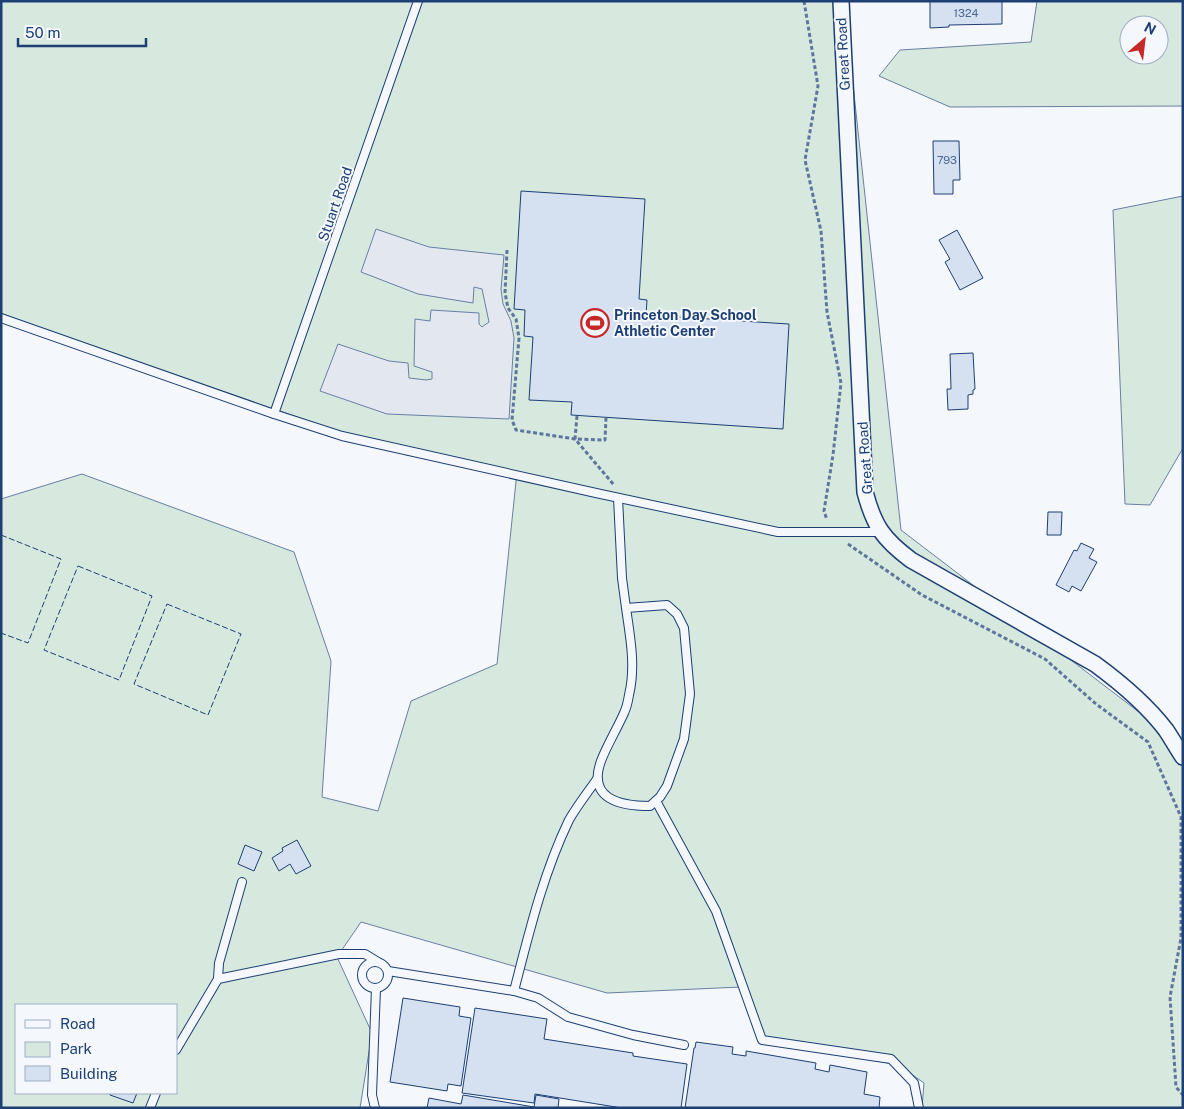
<svg xmlns="http://www.w3.org/2000/svg" width="1184" height="1109" font-family="'Public Sans',sans-serif">
<rect width="100%" height="100%" fill="#f4f7fb"/>
<g fill="#d7e8df" stroke="#687fa3" fill-rule="evenodd">
<path d="M 1,1 L 844,1 L 901,530 L 1148,719 L 1183,759 L 1183,1108 L 922,1108 L 924,1083 L 898,1065 L 760,1039 L 741,987 L 607,993 L 361,922 L 337,957 L 372,1033 L 360,1108 L 1,1108 L 1,499 L 82,474 L 294,552 L 331,661 L 322,797 L 378,811 L 411,701 L 497,664 L 517,472 L 407,455 L 17,320 L 1,313 ZM 16,1005 L 176,1005 L 176,1093 L 16,1093 Z"/>
<path d="M 1037,1 L 1183,1 L 1183,106 L 950,107 L 879,76 L 900,50 L 1031,42 ZM 1129,25 L 1159,25 L 1159,55 L 1129,55 Z"/>
<polygon points="1183,196 1183,448 1150,505 1125,504 1113,210"/>
</g>
<polygon fill="#e3e8f0" stroke="#687fa3" points="376,229 429,247 504,255 501,289 503,304 511,321 514,338 509,419 387,414 320,391 338,344 389,361 408,363 409,378 426,380 432,379 432,372 414,366 415,319 430,321 431,310 479,313 479,324 482,327 489,322 482,289 474,287 473,303 418,294 361,272"/>
<g fill="#d5e0f0" stroke="#1d3f73">
<polygon points="930,1 1002,1 1002,24 949,25 949,27 930,28"/>
<polygon points="933,141 959,141 960,180 953,180 953,194 934,194"/>
<polygon points="521,191 645,199 639,299 647,300 646,315 789,324 783,429 571,415 572,402 529,400 533,337 524,336 525,310 514,309"/>
<polygon points="957,230 983,278 960,290 945,262 950,259 939,240"/>
<polygon points="973,353 975,389 973,390 973,394 968,395 968,409 948,410 947,389 951,389 950,354"/>
<polygon points="1048,512 1062,512 1061,535 1047,535"/>
<polygon points="1081,543 1094,549 1089,558 1097,562 1081,591 1072,586 1069,592 1056,585 1074,550 1077,551"/>
<polygon points="297,840 311,866 296,874 290,864 279,871 272,858 283,851 282,848"/>
<polygon points="245,845 262,852 254,871 238,864"/>
<polygon points="403,998 460,1007 459,1016 471,1018 461,1086 448,1084 447,1091 390,1082"/>
<polygon points="475,1008 547,1019 544,1039 633,1053 633,1056 687,1064 681,1108 622,1108 535,1094 534,1103 462,1093"/>
<polygon points="696,1042 733,1047 732,1054 746,1056 746,1051 816,1063 815,1069 829,1072 830,1065 867,1072 864,1094 880,1097 879,1108 685,1108 694,1048 695,1048"/>
<polygon points="110,1093 137,1093 133,1103 110,1095"/>
<polygon points="463,1095 534,1107 536,1095 559,1099 558,1108 427,1108 429,1098 461,1104"/>
</g>
<g fill="none" stroke-linecap="round" stroke-linejoin="round">
<defs>
<g id="service">
<polyline points="1,318 274,414 342,436 596,493 778,532 881,532"/>
<polyline points="274,414 418,1"/>
<path d="M 618,498 L 622,578 L 626,608 L 667,605 L 677,614 L 684,628 L 690,694 L 684,739 L 667,786 L 660,797 L 650,806 C 620,806 587,799 601,761 C 607,745 617,729 624,713 C 627,707 628,701 629,695 C 636,666 630,636 626,608"/>
<polyline points="656,801 716,911 762,1040 891,1059 914,1083 919,1108"/>
<circle cx="375" cy="975" r="13"/>
<path d="M 388,971 L 514,991 C 529,933 543,874 569,820 C 577,806 588,792 597,779"/>
<polyline points="218,979 339,954 365,954 378,962"/>
<polyline points="514,991 538,998 568,1017 633,1035 684,1045"/>
<polyline points="176,1050 218,979 219,963 242,882"/>
<polyline points="150,1108 156,1093"/>
<polyline points="375,1108 372,1095 376,988"/>
</g>
<path id="minor" d="M 841,1 L 865,492 C 874,526 883,539 911,560 L 1095,664 C 1121,683 1146,704 1166,730 C 1172,739 1177,748 1183,757"/>
</defs>
<use href="#service" stroke="#1d3f73" stroke-width="10"/>
<use href="#minor" stroke="#1d3f73" stroke-width="18"/>
<g stroke="#5e769c" stroke-width="3" stroke-dasharray="4 2.5" stroke-linecap="butt">
<polyline points="804,1 818,86 805,160 821,231 827,312 841,383 833,455 824,511 827,520"/>
<polyline points="507,250 505,293 508,308 516,319 519,338 512,420 516,430 575,439 614,485"/>
<polyline points="577,416 575,439 605,440 606,418"/>
<polyline points="848,544 922,595 1045,659 1096,704 1148,742 1181,817 1181,938 1170,997 1176,1087 1183,1095"/>
</g>
<use href="#service" stroke="#f4f7fb" stroke-width="8"/>
<use href="#minor" stroke="#f4f7fb" stroke-width="15"/>
<g stroke="#1d3f73" stroke-width="1" stroke-dasharray="6 2.5" stroke-linecap="butt">
<polyline points="1,535 61,559 28,643 1,633"/>
<polygon points="78,566 152,596 119,680 44,650"/>
<polygon points="167,604 241,634 208,715 134,684"/>
</g>
</g>
<defs>
<symbol id="stadium-ring" viewBox="-11 -11 22 22"><circle r="9.5" fill="#f4f7fb" stroke="#c62828" stroke-width="1.5"/><path d="M0-5a6.5 5 0 1 0 0 10a6.5 5 0 1 0 0-10ZM-3.5-1.8h7v3.6h-7Z" fill="#c62828"/></symbol>
</defs>
<g fill-rule="evenodd">
<use href="#stadium-ring" x="579" y="307" width="32" height="32"/>
</g>
<g text-anchor="middle" stroke-width="4" stroke-linejoin="round" paint-order="stroke">
<g font-size="11" fill="#4b6792">
<text x="966" y="17">1324</text>
<text x="947" y="164">793</text>
</g>
<g font-size="14" fill="#1d3f73" stroke="#f4f7fb">
<text transform="translate(843 54) rotate(-93)" y="5">Great Road</text>
<text transform="translate(335 204) rotate(-71)" y="5">Stuart Road</text>
<text transform="translate(865 458) rotate(-94)" y="5">Great Road</text>
</g>
<g font-size="14" font-weight="bold" fill="#1d3f73" stroke="#f4f7fb" text-anchor="start">
<text x="614" y="320">Princeton Day School<tspan x="614" dy="16">Athletic Center</tspan></text>
</g>
</g>
<rect width="1184" height="1109" fill="none" stroke="#1d3f73" stroke-width="5"/>
<rect x="15" y="1004" width="162" height="90" fill="#f4f7fb" stroke="#9eadc5"/>
<rect x="25" y="1020" width="25" height="8" fill="#f4f7fb" stroke="#9eadc5"/>
<text x="60" y="1029" font-size="15" fill="#1d3f73">Road</text>
<rect x="25" y="1042" width="25" height="15" fill="#d7e8df" stroke="#9eadc5"/>
<text x="60" y="1054" font-size="15" fill="#1d3f73">Park</text>
<rect x="25" y="1066" width="25" height="15" fill="#d5e0f0" stroke="#9eadc5"/>
<text x="60" y="1079" font-size="15" fill="#1d3f73">Building</text>
<g transform="translate(1144 40) rotate(28)"><circle r="24" fill="#f4f7fb" stroke="#9eadc5"/>
<path d="M0-4L9 19L0 12L-9 19Z" fill="#c62828"/>
<text y="-8" font-size="14" font-weight="bold" text-anchor="middle" fill="#1d3f73">N</text>
</g>
<path d="M18 38v8h128v-8" fill="none" stroke="#1d3f73" stroke-width="2.5"/>
<text x="25" y="38" font-size="15" fill="#1d3f73" stroke="#f4f7fb" stroke-width="4" paint-order="stroke">50 m</text>
</svg>
